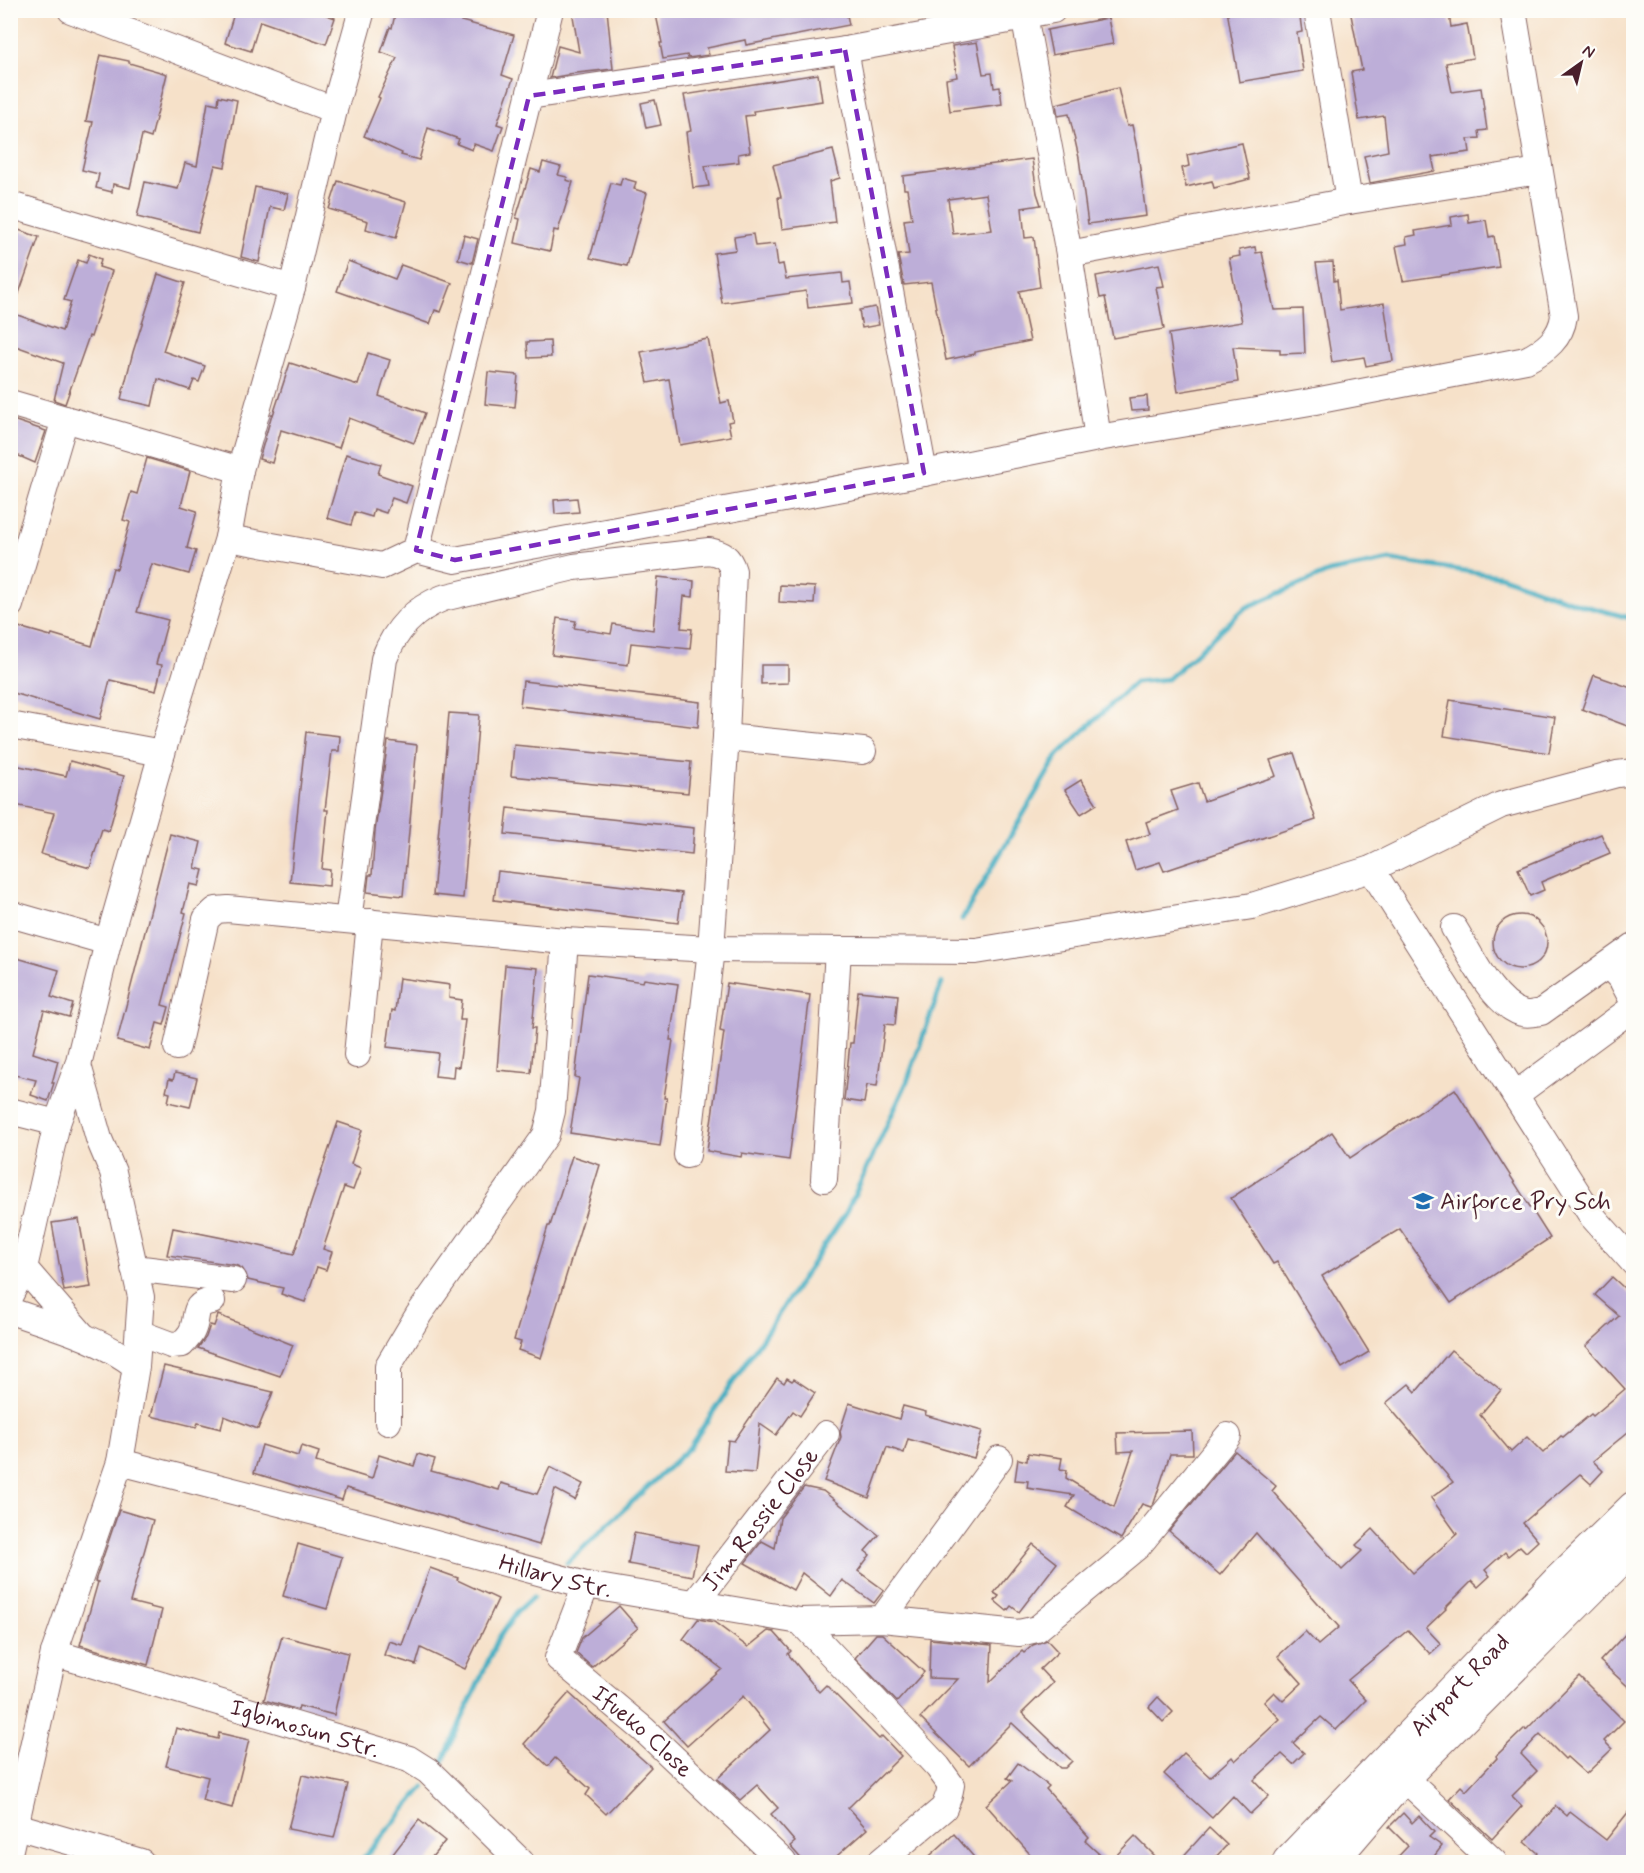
<svg xmlns="http://www.w3.org/2000/svg" width="1644" height="1873" font-family="Mynerve,sans-serif">
<rect width="100%" height="100%" fill="#fdfcf7"/>
<filter id="ink" filterUnits="userSpaceOnUse"><feTurbulence type="fractalNoise" baseFrequency=".0167" numOctaves="2"/><feDisplacementMap in="SourceGraphic" scale="12" xChannelSelector="R" yChannelSelector="G"/><feConvolveMatrix kernelMatrix="1 2 1 2 8 2 1 2 1" color-interpolation-filters="sRGB"/></filter>
<filter id="wash" filterUnits="userSpaceOnUse"><feTurbulence type="fractalNoise" baseFrequency=".008" numOctaves="4" result="noise"/><feDisplacementMap in="SourceGraphic" scale="24" xChannelSelector="R" yChannelSelector="G"/><feGaussianBlur stdDeviation="1.35" result="paint"/><feColorMatrix in="noise" values="0 0 0 0 0 0 0 0 0 0 0 0 0 0 0 0 0 1.4 0 .05"/><feComposite in="paint" operator="in"/></filter>
<g filter="url(#wash)">
<rect width="100%" height="100%" fill="#f6e1c9"/>
<g fill="none" stroke-linecap="round" stroke-linejoin="round">
<g stroke="#42adc1" stroke-width="5">
<polyline points="962,919 1058,755 1135,682 1168,679 1245,608 1329,572 1390,560 1500,576 1581,605 1634,619"/>
<polyline points="567,1563 689,1448 846,1213 907,1082 942,983"/>
<polyline points="440,1768 498,1639 516,1613 533,1597"/>
<polyline points="360,1862 424,1787"/>
</g>
</g>
<g id="blocks">
<g fill="#bdaed8" fill-rule="evenodd">
<polygon points="235,10 313,10 335,18 326,44 260,21 251,51 225,43"/>
<polygon points="396,10 463,10 461,21 514,35 502,75 513,79 497,124 503,126 494,151 474,144 472,150 457,144 459,139 428,128 419,160 401,155 402,153 364,136 380,98 378,97 397,58 381,52 390,27 392,28"/>
<polygon points="572,10 607,10 613,69 568,74 567,75 550,78 558,46 579,52"/>
<polygon points="655,10 846,10 849,25 746,45 745,40 707,48 709,55 688,58 687,55 663,59 660,43 662,43"/>
<polygon points="1227,10 1299,10 1302,32 1297,33 1303,71 1239,82"/>
<polygon points="1350,10 1440,10 1441,16 1449,14 1451,27 1467,24 1473,58 1446,63 1452,92 1481,88 1487,130 1479,131 1480,138 1468,139 1470,152 1432,157 1435,171 1370,183 1364,156 1388,151 1384,116 1359,120 1351,72 1362,70"/>
<polygon points="1108,18 1113,44 1052,55 1047,30"/>
<polygon points="977,42 983,74 992,73 994,88 1000,87 1002,104 950,111 946,79 957,77 952,46"/>
<polygon points="100,55 129,61 129,63 167,74 151,138 142,135 130,188 113,184 112,192 96,188 99,174 82,170 93,122 86,121"/>
<polygon points="818,74 822,101 753,111 754,115 745,116 750,152 738,154 739,162 705,166 709,186 693,188 686,132 691,131 684,95"/>
<polygon points="1118,88 1127,126 1132,125 1138,153 1146,216 1088,224 1079,158 1069,114 1058,116 1056,104"/>
<polygon points="219,96 237,100 225,167 215,165 198,232 137,217 145,182 178,189 185,163 197,166 208,102 218,104"/>
<polygon points="655,100 661,125 646,128 641,103"/>
<polygon points="1242,143 1250,179 1214,188 1212,181 1186,187 1182,168 1189,166 1187,155"/>
<polygon points="833,150 840,178 830,181 835,222 782,229 778,197 781,197 773,165"/>
<path d="M 1032,159 L 1037,193 L 1041,205 L 1022,208 L 1025,238 L 1034,237 L 1040,287 L 1019,291 L 1030,341 L 975,352 L 975,354 L 946,360 L 931,282 L 904,285 L 898,255 L 909,254 L 904,220 L 912,219 L 907,189 L 904,189 L 903,176 ZM 986,194 L 992,230 L 953,234 L 948,199 Z"/>
<polygon points="543,162 561,167 558,175 567,177 566,180 573,182 558,231 554,230 550,251 515,243 520,219 516,218 531,169 540,172"/>
<polygon points="622,178 636,182 634,189 647,193 627,266 590,258 611,183 620,185"/>
<polygon points="338,181 406,202 396,238 366,229 368,221 329,209"/>
<polygon points="255,187 288,194 284,210 270,207 259,262 241,257"/>
<polygon points="1468,214 1469,223 1486,220 1489,237 1494,236 1499,267 1403,281 1396,246 1407,244 1406,237 1416,235 1415,231 1452,225 1451,217"/>
<polygon points="10,227 39,237 12,313 62,331 71,302 64,300 78,260 86,263 89,254 101,259 99,267 112,271 91,337 89,336 65,404 54,400 63,363 10,344"/>
<polygon points="753,234 755,246 775,244 778,265 783,264 786,279 842,273 843,283 850,282 853,303 808,308 806,291 722,303 714,253 736,250 734,237"/>
<polygon points="464,235 478,239 472,263 458,259"/>
<polygon points="1255,247 1256,253 1262,252 1274,310 1303,309 1305,353 1280,354 1280,349 1233,347 1238,382 1178,392 1169,334 1242,322 1229,258 1240,256 1239,250"/>
<polygon points="348,261 395,279 401,265 452,283 441,312 435,310 430,324 337,291"/>
<polygon points="1333,262 1334,281 1337,280 1340,310 1384,303 1393,361 1366,366 1364,357 1332,362 1316,263"/>
<polygon points="1159,264 1164,286 1156,287 1164,329 1113,338 1105,297 1100,298 1096,276"/>
<polygon points="158,274 185,283 163,351 205,366 199,382 194,380 190,390 158,379 152,406 121,399 133,352"/>
<polygon points="875,307 879,325 862,328 859,310"/>
<polygon points="708,339 721,403 729,401 733,421 728,422 731,436 680,445 669,379 648,383 641,352"/>
<polygon points="550,341 551,357 528,358 527,342"/>
<polygon points="368,353 390,360 379,396 425,413 414,443 349,418 339,448 281,430 272,463 259,459 272,414 273,415 290,363 358,385"/>
<polygon points="488,372 518,375 515,407 485,404"/>
<polygon points="1147,396 1148,410 1131,411 1129,398"/>
<polygon points="10,419 46,431 35,463 10,452"/>
<polygon points="346,454 381,464 378,474 412,486 406,503 392,498 386,513 374,509 372,517 355,512 351,525 327,518"/>
<polygon points="147,458 190,471 181,506 197,511 187,548 196,551 189,574 152,564 137,612 168,620 156,664 162,665 156,691 110,680 100,719 10,692 10,642 15,626 51,636 52,634 92,646 113,568 117,569 130,522 123,520 131,492 137,494"/>
<polygon points="577,498 579,512 555,514 554,500"/>
<polygon points="658,577 694,581 693,597 684,596 681,628 692,629 690,649 631,643 628,665 552,655 557,618 576,621 574,628 611,634 613,624 653,630"/>
<polygon points="780,585 815,587 814,604 779,602"/>
<polygon points="761,665 788,665 788,683 761,684"/>
<polygon points="1594,675 1634,689 1634,719 1630,727 1582,709"/>
<polygon points="523,681 700,702 698,727 520,706"/>
<polygon points="1450,700 1555,717 1549,753 1444,736"/>
<polygon points="449,713 479,715 463,898 433,895"/>
<polygon points="306,732 340,736 339,751 332,751 325,810 328,810 322,869 330,870 329,886 290,882"/>
<polygon points="388,741 417,745 403,896 367,892 369,875 372,875 375,831"/>
<polygon points="514,745 691,762 688,793 511,776"/>
<polygon points="1294,753 1316,820 1164,871 1160,862 1135,870 1126,842 1150,834 1146,822 1178,810 1171,791 1198,783 1204,801 1276,776 1270,760"/>
<polygon points="70,761 124,776 109,831 102,829 90,868 41,854 54,813 10,804 10,764 66,776"/>
<polygon points="1081,780 1097,804 1081,814 1065,790"/>
<polygon points="508,808 694,828 692,854 505,834"/>
<polygon points="170,834 201,842 195,868 203,870 199,886 190,884 183,912 186,913 162,1005 169,1007 164,1025 157,1023 150,1050 117,1041"/>
<polygon points="1601,834 1610,853 1541,882 1544,890 1530,896 1518,869"/>
<polygon points="498,871 682,893 678,923 494,900"/>
<circle cx="1520" cy="942" r="27"/>
<polygon points="10,956 59,970 51,997 73,1004 69,1017 44,1010 33,1053 58,1061 52,1083 54,1083 48,1101 31,1095 36,1080 10,1074"/>
<polygon points="505,965 538,968 532,1028 535,1028 531,1073 497,1070"/>
<polygon points="588,974 643,982 644,979 678,984 670,1040 673,1040 664,1098 667,1098 660,1146 570,1133 579,1078 575,1077"/>
<polygon points="399,978 450,985 449,998 462,1000 460,1020 465,1020 459,1067 454,1066 453,1078 435,1076 438,1053 387,1047 392,1010 395,1011"/>
<polygon points="727,983 810,995 789,1160 742,1153 741,1157 707,1151 724,1032 720,1031"/>
<polygon points="858,991 898,995 895,1025 885,1024 877,1086 867,1085 864,1103 844,1100 850,1043 853,1043"/>
<polygon points="175,1073 197,1078 190,1107 168,1102 170,1093 166,1092 169,1079 173,1080"/>
<polygon points="1455,1089 1550,1238 1451,1303 1400,1229 1322,1276 1369,1352 1342,1368 1277,1262 1273,1264 1231,1198 1332,1132 1350,1158"/>
<polygon points="338,1122 362,1130 351,1164 361,1168 353,1190 344,1187 323,1249 332,1252 326,1270 317,1267 305,1302 281,1294 283,1288 248,1280 246,1274 242,1268 235,1265 167,1255 173,1228 243,1242 294,1254"/>
<polygon points="572,1156 600,1165 541,1358 518,1350 521,1342 514,1340 548,1226 550,1226"/>
<polygon points="79,1219 91,1287 64,1291 52,1223"/>
<polygon points="1612,1277 1634,1297 1634,1427 1593,1461 1603,1471 1591,1484 1580,1474 1523,1523 1538,1541 1526,1552 1520,1546 1508,1556 1505,1552 1485,1570 1490,1576 1478,1587 1472,1581 1445,1608 1446,1609 1426,1628 1441,1644 1430,1654 1408,1630 1348,1680 1366,1700 1336,1730 1321,1717 1293,1743 1304,1753 1293,1764 1282,1754 1254,1780 1269,1796 1250,1814 1233,1796 1212,1818 1164,1774 1184,1753 1210,1777 1232,1757 1235,1761 1280,1719 1264,1702 1274,1692 1283,1701 1302,1683 1278,1656 1305,1631 1318,1645 1339,1627 1256,1533 1220,1575 1169,1531 1235,1451 1276,1486 1272,1491 1342,1570 1362,1551 1356,1545 1373,1529 1413,1573 1457,1534 1431,1498 1453,1482 1386,1403 1409,1384 1416,1392 1451,1350 1501,1390 1480,1415 1511,1452 1527,1437 1543,1453 1561,1436 1563,1437 1591,1414 1593,1416 1625,1389 1586,1346 1619,1316 1595,1295"/>
<polygon points="218,1315 293,1345 280,1376 198,1348 206,1337 210,1325 214,1326"/>
<polygon points="164,1366 273,1392 258,1429 224,1416 221,1429 198,1423 196,1427 151,1416"/>
<polygon points="777,1378 784,1383 787,1378 792,1381 794,1379 815,1393 800,1416 793,1411 776,1435 760,1424 755,1473 725,1471 728,1440 734,1441"/>
<polygon points="849,1403 899,1419 903,1406 926,1412 925,1415 982,1431 974,1458 908,1439 904,1453 887,1447 869,1498 824,1481 841,1437 840,1431"/>
<polygon points="1192,1431 1193,1454 1170,1454 1154,1503 1151,1507 1142,1504 1121,1539 1067,1507 1074,1495 1027,1488 1028,1481 1015,1480 1018,1459 1027,1461 1028,1453 1062,1458 1060,1469 1067,1470 1066,1478 1114,1507 1133,1451 1118,1452 1117,1433"/>
<polygon points="262,1445 298,1456 301,1446 319,1452 316,1462 372,1479 379,1455 414,1466 418,1454 435,1459 431,1471 499,1490 501,1483 537,1494 550,1467 583,1484 575,1500 555,1489 539,1545 346,1488 342,1500 254,1473"/>
<polygon points="804,1487 823,1491 879,1535 865,1551 870,1555 858,1571 884,1590 874,1603 842,1580 831,1596 802,1573 793,1590 745,1563 762,1541 775,1548 780,1518"/>
<polygon points="119,1510 153,1520 130,1602 162,1610 148,1665 80,1645 98,1582 95,1581 97,1575"/>
<polygon points="634,1533 698,1545 692,1576 628,1564"/>
<polygon points="298,1544 342,1557 327,1609 283,1596"/>
<polygon points="1033,1544 1057,1563 1019,1612 1011,1606 1007,1611 995,1601 999,1596 994,1593"/>
<polygon points="430,1568 458,1578 457,1580 498,1599 465,1669 421,1648 416,1665 384,1655 389,1641 402,1645"/>
<polygon points="619,1606 638,1628 592,1667 576,1653 582,1638"/>
<polygon points="698,1619 714,1622 748,1647 768,1631 774,1632 791,1651 788,1654 819,1692 826,1685 879,1739 882,1736 901,1756 848,1808 867,1829 829,1863 805,1863 790,1846 795,1842 771,1814 778,1808 757,1785 740,1800 717,1779 770,1730 743,1696 687,1746 664,1721 722,1669 683,1639"/>
<polygon points="1634,1625 1634,1692 1600,1661"/>
<polygon points="876,1634 882,1634 924,1672 897,1702 855,1658"/>
<polygon points="282,1636 348,1653 334,1715 299,1706 298,1710 264,1700"/>
<polygon points="930,1639 992,1645 990,1682 1022,1651 1024,1653 1033,1645 1047,1640 1058,1652 1040,1669 1053,1683 1022,1713 1072,1761 1065,1768 1060,1768 1012,1723 969,1766 920,1718 958,1679 929,1678"/>
<polygon points="1579,1676 1624,1721 1604,1741 1612,1749 1586,1774 1567,1757 1565,1759 1540,1734 1521,1754 1537,1771 1512,1796 1522,1806 1492,1839 1449,1799 1461,1786 1466,1791 1497,1758 1496,1756 1525,1728 1526,1730"/>
<polygon points="569,1693 651,1767 606,1814 586,1795 590,1789 555,1758 548,1766 524,1744"/>
<polygon points="1158,1697 1173,1712 1163,1722 1149,1707"/>
<polygon points="176,1728 218,1739 219,1733 249,1740 232,1808 202,1800 208,1777 166,1766"/>
<polygon points="1018,1763 1049,1786 1046,1789 1089,1837 1085,1841 1109,1863 1038,1863 986,1805 1012,1781 1007,1778"/>
<polygon points="302,1775 348,1784 334,1838 288,1829"/>
<polygon points="1634,1805 1634,1853 1627,1863 1530,1863 1538,1853 1525,1842 1556,1806 1567,1816 1570,1812 1606,1840"/>
<polygon points="1403,1813 1412,1823 1419,1816 1434,1832 1429,1837 1442,1846 1429,1863 1392,1863 1408,1846 1389,1827"/>
<polygon points="419,1820 445,1841 427,1863 386,1863"/>
<polygon points="1209,1828 1227,1845 1210,1863 1177,1863"/>
<polygon points="954,1834 979,1863 922,1863"/>
<polygon points="1135,1836 1162,1863 1109,1863"/>
</g>
</g>
</g>
<g filter="url(#ink)">
<use href="#blocks" fill-opacity="0" stroke="#866362" stroke-width="1.5"/>
<g fill="none" stroke-linecap="round" stroke-linejoin="round">
<defs>
<g id="minor">
<polyline points="71,10 334,110"/>
<polyline points="1023,10 1069,254 1098,438"/>
<polyline points="1317,10 1349,201"/>
<polyline points="1024,15 1053,10"/>
<polyline points="845,50 924,473"/>
<polyline points="529,96 550,10"/>
<polyline points="10,205 292,288"/>
<polyline points="1069,254 1349,201 1539,171"/>
<polyline points="10,403 240,470"/>
<path d="M 228,538 L 382,566 L 416,550 L 455,560 L 924,473 L 1098,438 L 1310,402 L 1526,360 C 1546,350 1561,338 1564,316 L 1513,10"/>
<polyline points="416,550 529,96 845,50 1025,17"/>
<polyline points="10,605 65,419"/>
<polyline points="10,725 162,753"/>
<polyline points="726,737 863,751"/>
<polyline points="1371,869 1592,1216 1634,1263"/>
<polyline points="10,914 108,942"/>
<path d="M 348,920 L 384,659 C 395,630 414,609 443,598 L 574,567 L 709,551 C 723,554 729,557 733,571 L 726,737 L 711,949 L 687,1155"/>
<path d="M 1454,928 C 1470,953 1492,1004 1522,1013 C 1527,1015 1535,1013 1541,1012 L 1634,946"/>
<polyline points="1608,965 1622,980 1634,1003"/>
<polyline points="177,1047 206,919 216,910 228,909 565,941 711,949 976,951 1252,906 1371,869 1501,805 1617,774 1634,772"/>
<polyline points="357,1055 370,922"/>
<polyline points="1515,1095 1634,1007"/>
<polyline points="10,1111 57,1123"/>
<polyline points="824,1179 838,950"/>
<polyline points="24,1268 83,1336"/>
<polyline points="134,1268 233,1280"/>
<polyline points="10,1295 24,1268 57,1123 78,1065 108,942 162,753 228,538 240,470 292,288 334,110 362,10"/>
<path d="M 10,1311 C 53,1326 100,1338 136,1366"/>
<path d="M 139,1333 L 171,1345 L 182,1344 C 185,1340 190,1336 192,1331 C 199,1317 191,1304 212,1301"/>
<polyline points="388,1422 388,1366 419,1314 546,1135 552,1111 565,941"/>
<path id="s1" d="M 120,1462 L 373,1527 L 586,1585 L 800,1621 L 938,1767 L 951,1785 L 949,1795 L 944,1808 L 880,1862"/>
<path id="s2" d="M 586,1585 L 558,1658 L 643,1729 L 783,1862"/>
<path id="s3" d="M 695,1603 L 826,1434"/>
<polyline points="882,1619 999,1459"/>
<polyline points="800,1621 882,1619 1019,1633 1037,1629 1138,1546 1228,1436"/>
<path id="s4" d="M 54,1653 L 409,1759 L 428,1771 L 521,1862"/>
<polyline points="1403,1777 1494,1862"/>
<polyline points="16,1826 141,1862"/>
<polyline points="10,1849 54,1653 120,1462 136,1366 141,1297 113,1172 99,1139 78,1065"/>
</g>
<g id="major">
<path id="s5" d="M 1289,1862 L 1561,1579 L 1634,1508"/>
<polyline points="1330,1862 1403,1777 1634,1545"/>
</g>
</defs>
<use href="#minor" stroke="#866362" stroke-width="28"/>
<use href="#major" stroke="#866362" stroke-width="35"/>
<use href="#minor" stroke="#fff" stroke-width="26"/>
<use href="#major" stroke="#fff" stroke-width="33"/>
</g>
</g>
<path fill="none" stroke="#7b2cbf" stroke-width="4.5" stroke-dasharray="12 8" stroke-linejoin="round" d="M 845,50 L 924,473 L 455,560 L 416,550 L 529,96 Z"/>
<defs>
<symbol id="school-bare" viewBox="-9 -9 18 18"><path d="M0-5L7-2L0 1L-7-2ZM-4 1L0 2.5L4 1V4Q0 6-4 4Z" fill="#1f6fb2" stroke="#fdfcf7" stroke-width="2.5" paint-order="stroke"/></symbol>
</defs>
<g fill-rule="evenodd">
<use href="#school-bare" x="1408" y="1186" width="30" height="30"/>
</g>
<g text-anchor="middle" stroke-width="6" stroke-linejoin="round" paint-order="stroke">
<g font-size="24" fill="#4a1f2b" stroke="#fdfcf7" text-anchor="start">
<text x="1440" y="1209">Airforce Pry Sch</text>
</g>
<g font-size="24" fill="#4a1f2b" stroke="#fdfcf7">
<text dy="8" stroke="none"><textPath href="#s3" startOffset="106">Jim Rossie Close</textPath></text>
<text dy="8" stroke="none"><textPath href="#s1" startOffset="450">Hillary Str.</textPath></text>
<text dy="8" stroke="none"><textPath href="#s5" startOffset="246">Airport Road</textPath></text>
<text dy="8" stroke="none"><textPath href="#s4" startOffset="262">Igbinosun Str.</textPath></text>
<text dy="8" stroke="none"><textPath href="#s2" startOffset="190">Ifueko Close</textPath></text>
</g>
</g>
<rect width="1644" height="1873" fill="none" stroke="#fdfcf7" stroke-width="36"/>
<g transform="translate(1581 63) rotate(34)" stroke="#fdfcf7" stroke-width="4.5" paint-order="stroke">
<path d="M0-4.5L10 22L0 15L-10 22Z" fill="#4a1f2b"/>
<text y="-9" font-size="16" font-weight="bold" text-anchor="middle" fill="#4a1f2b">N</text>
</g>
</svg>
